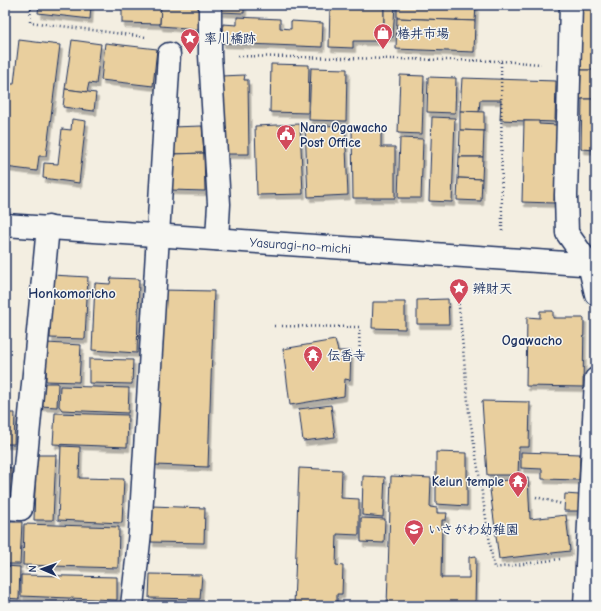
<svg xmlns="http://www.w3.org/2000/svg" width="601" height="611" font-family="'Comic Neue','Klee One',sans-serif">
<defs>
<filter id="shadow"><feDropShadow dx="2.5" dy="4.5" stdDeviation="0" flood-color="#0004"/></filter>
</defs>
<rect width="100%" height="100%" fill="#f3eee1"/>
<filter id="ink" filterUnits="userSpaceOnUse"><feTurbulence type="fractalNoise" baseFrequency=".025" numOctaves="2"/><feDisplacementMap in="SourceGraphic" scale="8" xChannelSelector="R" yChannelSelector="G"/><feConvolveMatrix kernelMatrix="1 2 1 2 8 2 1 2 1" color-interpolation-filters="sRGB"/></filter>
<g filter="url(#ink)">
<g fill="#e9cf9e" stroke="#1b2f5e" filter="url(#shadow)">
<polygon points="39,5 91,5 90,19 38,13"/>
<polygon points="122,5 161,5 160,24 122,23"/>
<polygon points="161,5 202,5 200,29 160,26"/>
<polygon points="221,5 244,5 244,13 220,12"/>
<polygon points="330,5 384,5 384,37 380,36 380,41 353,41 353,48 329,47"/>
<polygon points="384,5 395,5 393,37 384,37"/>
<polygon points="397,5 476,5 475,21 397,18"/>
<rect x="581" y="5" width="15" height="65"/>
<polygon points="237,17 280,19 280,28 291,29 291,21 323,23 322,47 222,43 223,24 237,25"/>
<polygon points="397,18 475,21 474,52 396,49"/>
<polygon points="19,40 60,45 46,156 39,156 37,171 5,167 5,114 9,84 14,84"/>
<polygon points="72,40 101,44 96,84 89,83 87,92 65,89"/>
<polygon points="105,43 157,49 153,86 101,80"/>
<polygon points="271,64 309,65 308,113 270,112"/>
<polygon points="311,68 347,69 346,121 309,120"/>
<polygon points="581,70 596,70 596,99 580,99"/>
<polygon points="245,75 244,80 248,80 249,154 226,154 221,76"/>
<polygon points="400,75 424,76 422,134 398,133"/>
<polygon points="428,77 456,78 455,113 427,112"/>
<polygon points="462,78 556,81 555,122 500,120 501,100 480,100 479,112 460,111"/>
<polygon points="65,89 96,93 94,111 63,107"/>
<polygon points="582,99 596,99 596,150 581,149"/>
<polygon points="460,111 484,112 484,131 460,130"/>
<polygon points="432,117 455,118 452,202 429,201"/>
<polygon points="72,119 86,121 79,183 43,178 44,163 58,164 62,129 71,130"/>
<polygon points="524,121 539,121 539,124 557,125 554,203 522,202"/>
<polygon points="300,124 303,194 257,195 255,126"/>
<polygon points="345,125 348,195 308,197 305,127"/>
<polygon points="202,126 204,153 173,154 171,127"/>
<polygon points="352,128 381,128 381,147 395,147 395,198 353,198"/>
<polygon points="460,130 484,131 483,157 459,157"/>
<polygon points="400,138 423,139 421,198 398,198"/>
<polygon points="204,153 205,191 171,190 173,154"/>
<polygon points="459,157 483,157 482,179 458,178"/>
<polygon points="458,178 482,179 481,201 457,200"/>
<polygon points="52,275 88,277 85,339 50,338"/>
<polygon points="111,278 139,279 137,353 92,350 95,283 110,284"/>
<polygon points="162,290 214,291 208,467 155,465"/>
<polygon points="448,299 449,324 417,324 417,300"/>
<polygon points="373,302 405,302 405,329 372,328"/>
<polygon points="540,311 553,311 553,318 584,318 583,387 526,386 527,317 540,318"/>
<polygon points="335,340 338,351 351,351 350,380 345,379 344,396 290,405 283,349"/>
<polygon points="47,343 81,345 79,382 46,381"/>
<polygon points="89,359 133,360 132,384 89,383"/>
<polygon points="41,383 58,383 57,407 40,406"/>
<polygon points="60,386 129,388 128,413 62,410 59,406"/>
<polygon points="482,401 530,402 529,447 519,447 518,475 487,475"/>
<polygon points="331,405 335,437 303,441 299,409"/>
<polygon points="5,413 15,413 14,444 5,444"/>
<polygon points="55,413 128,415 127,447 53,444"/>
<polygon points="61,446 80,447 79,478 124,479 122,523 58,520"/>
<polygon points="436,452 467,453 467,506 436,504"/>
<polygon points="521,452 580,454 579,480 542,479 542,469 521,468"/>
<polygon points="36,455 56,455 53,520 34,520"/>
<polygon points="5,467 12,468 11,497 5,496"/>
<polygon points="299,468 342,470 341,498 359,499 359,535 337,534 336,565 343,566 342,594 337,594 337,606 294,606"/>
<polygon points="363,476 385,477 383,517 362,515"/>
<polygon points="391,476 431,478 430,507 437,508 437,513 447,513 446,520 442,520 441,578 469,578 469,557 476,556 475,606 387,606"/>
<polygon points="528,478 530,519 566,515 570,551 499,559 489,482"/>
<polygon points="565,494 579,495 579,511 564,511"/>
<polygon points="152,506 205,508 204,543 151,542"/>
<polygon points="361,518 385,519 384,543 361,542"/>
<polygon points="5,522 22,522 20,564 5,564"/>
<polygon points="24,524 119,527 118,568 23,565"/>
<polygon points="5,566 20,567 19,599 5,598"/>
<polygon points="150,574 202,575 200,599 149,598"/>
<polygon points="21,575 117,577 117,600 21,596"/>
</g>
<g fill="none" stroke-linecap="round" stroke-linejoin="round">
<defs>
<g id="minor">
<polyline points="210,5 210,55 219,204 217,239"/>
<polyline points="571,5 566,195 567,233 589,264 596,294"/>
<path id="s1" d="M 5,225 L 596,265"/>
<polyline points="5,508 21,509 48,227"/>
<polyline points="132,606 140,532 169,54"/>
<polyline points="585,606 596,379"/>
</g>
</defs>
<use href="#minor" stroke="#1b2f5e" stroke-width="25"/>
<g stroke="#1b2f5e" stroke-width="2.5" stroke-dasharray="1 3" stroke-linecap="butt">
<polyline points="31,5 30,22 146,37"/>
<polyline points="238,56 501,61 502,231"/>
<polyline points="501,61 541,64"/>
<polyline points="458,296 469,412 494,568 560,559"/>
<polyline points="274,326 359,327 360,361"/>
<polyline points="536,497 562,504"/>
</g>
<use href="#minor" stroke="#f6f6f2" stroke-width="22"/>
</g>
</g>
<defs>
<symbol id="shop-pin" viewBox="-11 -11 22 30"><path d="M0 17L-7.5 6A9.5 9.5 0 1 1 7.5 6Z" fill="#d1495b" stroke="#f6f6f2"/><path d="M-5-2.5h2.3a2.7 3.5 0 0 1 5.4 0H5L5.5 6h-11ZM-1.5-2.5h3a1.5 2.3 0 0 0-3 0Z" fill="#fff"/></symbol>
<symbol id="sight-pin" viewBox="-11 -11 22 30"><path d="M0 17L-7.5 6A9.5 9.5 0 1 1 7.5 6Z" fill="#d1495b" stroke="#f6f6f2"/><path d="M0-6L1.8-2.2L6-1.7L2.9 1.2L3.7 5.4L0 3.3L-3.7 5.4L-2.9 1.2L-6-1.7L-1.8-2.2Z" fill="#fff"/></symbol>
<symbol id="civic-pin" viewBox="-11 -11 22 30"><path d="M0 17L-7.5 6A9.5 9.5 0 1 1 7.5 6Z" fill="#d1495b" stroke="#f6f6f2"/><path d="M-.6-6.5H3V-4.5H.6V-3L4-1V1h2V6H-6V1h2V-1L-.6-3ZM-1.2 2.5V6h2.4V2.5Z" fill="#fff"/></symbol>
<symbol id="temple-pin" viewBox="-11 -11 22 30"><path d="M0 17L-7.5 6A9.5 9.5 0 1 1 7.5 6Z" fill="#d1495b" stroke="#f6f6f2"/><path d="M0-6L5-2H3V0L6.5 2.5H4V6H1.5V3h-3V6H-4V2.5H-6.5L-3 0V-2H-5Z" fill="#fff"/></symbol>
<symbol id="school-pin" viewBox="-11 -11 22 30"><path d="M0 17L-7.5 6A9.5 9.5 0 1 1 7.5 6Z" fill="#d1495b" stroke="#f6f6f2"/><path d="M0-5L7-2L0 1L-7-2ZM-4 1L0 2.5L4 1V4Q0 6-4 4Z" fill="#fff"/></symbol>
</defs>
<g fill-rule="evenodd">
<use href="#shop-pin" x="372" y="22" width="22" height="30"/>
<use href="#sight-pin" x="179" y="27" width="22" height="30"/>
<use href="#civic-pin" x="275" y="123" width="22" height="30"/>
<use href="#sight-pin" x="448" y="277" width="22" height="30"/>
<use href="#temple-pin" x="302" y="344" width="22" height="30"/>
<use href="#temple-pin" x="507" y="470" width="22" height="30"/>
<use href="#school-pin" x="403" y="518" width="22" height="30"/>
</g>
<g text-anchor="middle" stroke-width="3" stroke-linejoin="round" paint-order="stroke">
<g font-size="13" font-weight="bold" fill="#1b2f5e" stroke="#f6f6f2" text-anchor="start">
<text x="397" y="38">椿井市場</text>
<text x="204" y="43">率川橋跡</text>
<text x="300" y="132">Nara Ogawacho<tspan x="300" dy="15">Post Office</tspan></text>
<text x="473" y="293">辨財天</text>
<text x="327" y="360">伝香寺</text>
<text x="504" y="486" text-anchor="end">Keiun temple</text>
<text x="428" y="534">いさがわ幼稚園</text>
</g>
<g font-size="13" fill="#1b2f5e" stroke="#f6f6f2">
<text dy="5" stroke="none"><textPath href="#s1" startOffset="296">Yasuragi-no-michi</textPath></text>
</g>
<g font-size="14" font-weight="bold" fill="#1b2f5e" stroke="#f6f6f2">
<text x="72" y="298">Honkomoricho</text>
<text x="532" y="345">Ogawacho</text>
</g>
</g>
<rect width="601" height="611" fill="none" stroke="#f6f6f2" stroke-width="20"/>
<rect x="10" y="10" width="581" height="591" fill="none" stroke="#1b2f5e" stroke-width="1.5" filter="url(#ink)"/>
<g transform="translate(42 569) rotate(272)" stroke="#f6f6f2" stroke-width="3" paint-order="stroke">
<path d="M0-3L7 15L0 10L-7 15Z" fill="#1b2f5e"/>
<text y="-6" font-size="11" font-weight="bold" text-anchor="middle" fill="#1b2f5e">N</text>
</g>
</svg>
